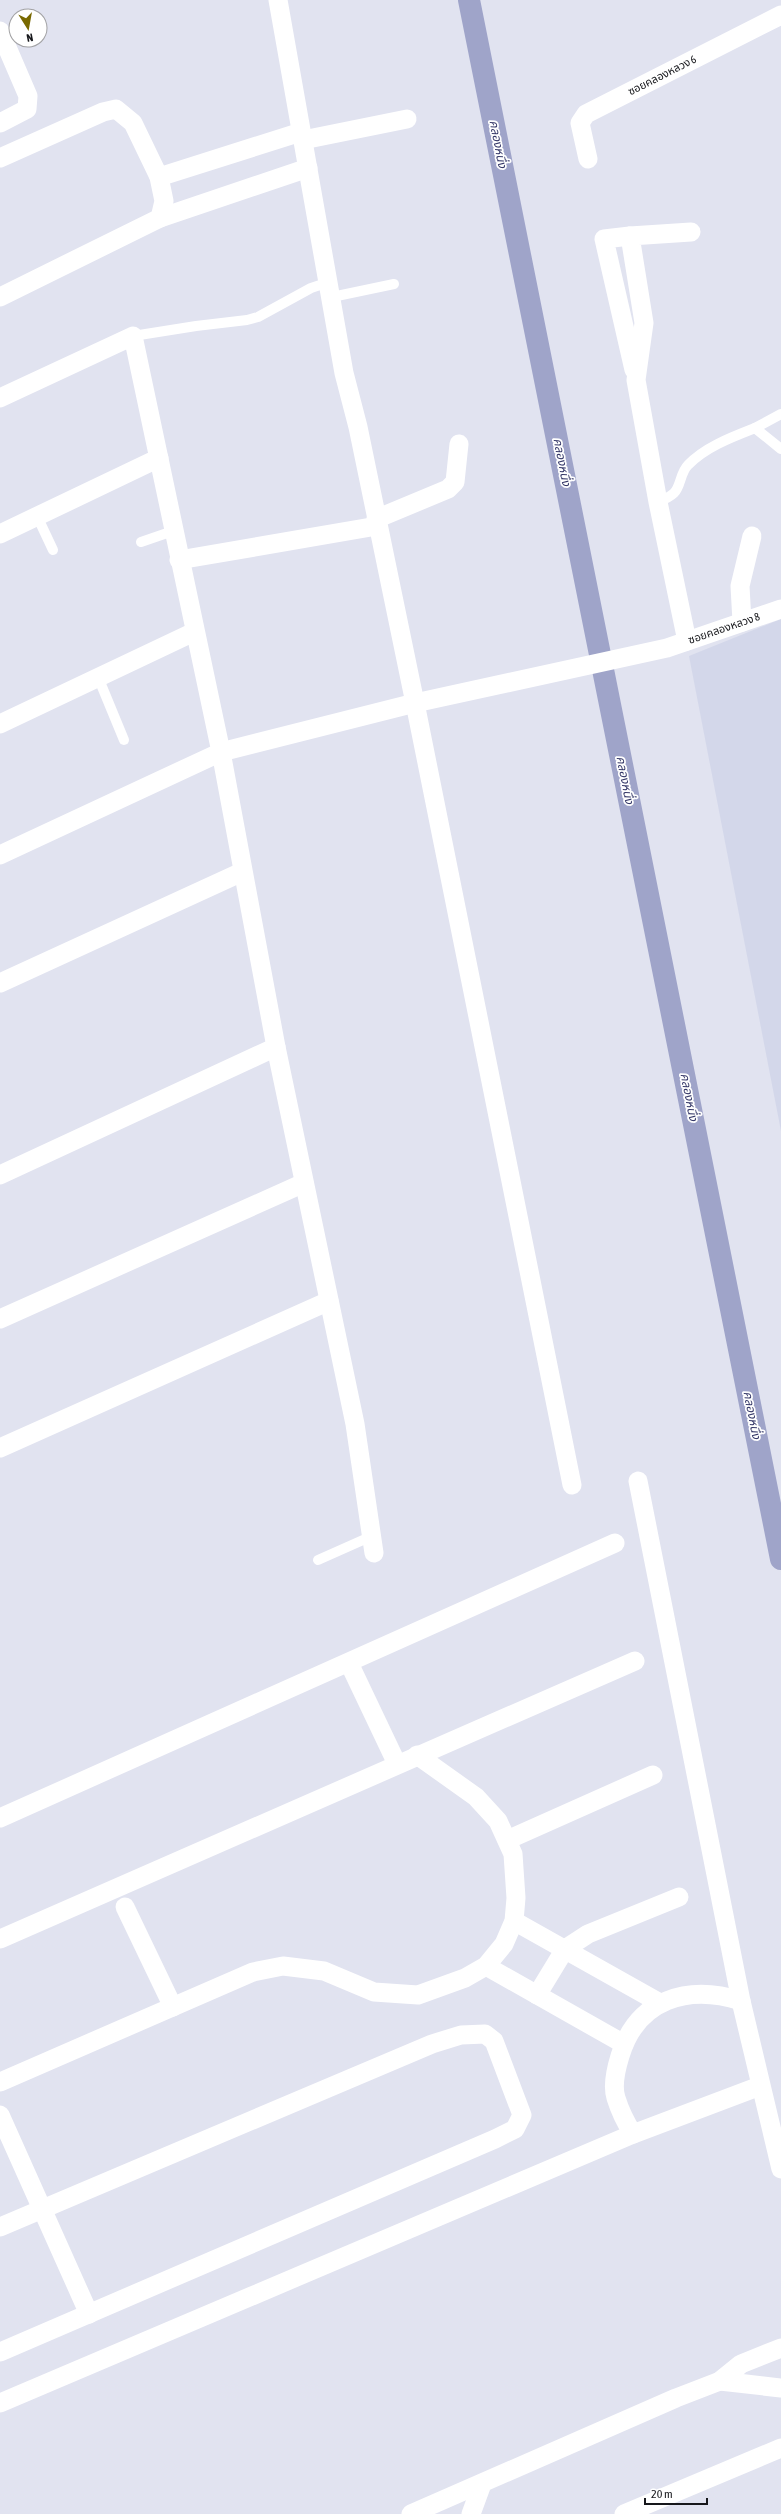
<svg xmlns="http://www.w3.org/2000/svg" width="781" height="2514" font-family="'Asap Condensed','Noto Sans Thai',sans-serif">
<rect width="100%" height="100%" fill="#e1e3f0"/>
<polygon fill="#d3d7ea" points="781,619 781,1131 689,656"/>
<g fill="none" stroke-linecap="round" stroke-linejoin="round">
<polyline stroke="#9fa4c9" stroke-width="22" points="469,0 781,1559"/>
<g stroke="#fff" stroke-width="10">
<polyline points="332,297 394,284"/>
<polyline points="133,336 196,326 247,320 258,317 311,288 329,282"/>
<polyline points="755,428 781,414"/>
<path d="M 658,502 C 663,500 670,497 674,493 C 681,486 680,473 688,465 C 705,447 732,437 755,428 L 781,449"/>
<polyline points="37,516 53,550"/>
<polyline points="141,542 173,531"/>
<polyline points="98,677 124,740"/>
<polyline points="318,1560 372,1536"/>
</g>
<g stroke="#fff" stroke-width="19">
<polyline points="278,0 344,373 358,427 415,703 572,1485"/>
<polyline points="0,31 28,96 27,109 0,123"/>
<polyline points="303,140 407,119"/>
<polyline points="0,158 103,112 116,109 133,123 159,177 164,201 160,218 0,297"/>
<polyline points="588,159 580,123 586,114 781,15"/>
<polyline points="159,177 301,132"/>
<polyline points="160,218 308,168"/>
<polyline points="630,236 604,239 634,370"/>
<polyline points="0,398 133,336 221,752 276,1047 355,1424 374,1553"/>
<polyline points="376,519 448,489 455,482 459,444"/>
<polyline points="0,534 159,458"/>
<polyline points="179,560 377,526"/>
<polyline points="742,622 740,586 752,536"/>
<polyline points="687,641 658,502 636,380 644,323 630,236 691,232"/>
<polyline points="0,724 194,632"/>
<polyline points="0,855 221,752 415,703 667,648 781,609"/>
<polyline points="0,983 242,872"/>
<polyline points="0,1175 276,1047"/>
<polyline points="0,1319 304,1183"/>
<polyline points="0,1448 329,1301"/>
<polyline points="638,1481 741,2001 781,2169"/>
<polyline points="349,1663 397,1764"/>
<polyline points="0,1818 615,1543"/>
<polyline points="507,1840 653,1775"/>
<polyline points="125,1907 173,2007"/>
<polyline points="514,1921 660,2003"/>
<polyline points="0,1939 635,1661"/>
<polyline points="486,1966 624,2044"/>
<polyline points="537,1995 565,1949 588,1934 679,1897"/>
<polyline points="0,2082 253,1972 283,1966 324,1971 374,1992 418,1995 465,1978 486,1966 504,1944 514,1921 516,1898 513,1854 498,1821 476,1797 417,1755"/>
<polyline points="0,2115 89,2314"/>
<path d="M 633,2134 C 626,2123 620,2111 616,2098 C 612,2086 616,2069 620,2056 C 637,1999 688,1984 741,2001"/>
<polyline points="0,2227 432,2044 461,2035 485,2034 494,2041 522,2115 515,2129 495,2139 0,2352"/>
<polyline points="720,2381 781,2388"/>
<polyline points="0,2403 633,2134 760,2086"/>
<polyline points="411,2514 676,2398 720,2381 741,2364 781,2348"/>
<polyline points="471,2514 482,2484"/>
<polyline points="624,2514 781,2448"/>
</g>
</g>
<g text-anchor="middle" stroke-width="3.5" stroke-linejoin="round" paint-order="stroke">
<g font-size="11" fill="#16171b" stroke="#fff">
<text transform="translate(662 75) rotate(-27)" y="4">ซอยคลองหลวง 6</text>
<text transform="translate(724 628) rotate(-19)" y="4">ซอยคลองหลวง 8</text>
</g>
<g font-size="12" font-style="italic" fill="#353868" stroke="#fff">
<text transform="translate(498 144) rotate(79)" y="4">คลองหนึ่ง</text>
<text transform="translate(562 462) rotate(79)" y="4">คลองหนึ่ง</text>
<text transform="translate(625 780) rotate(79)" y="4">คลองหนึ่ง</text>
<text transform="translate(689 1097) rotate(79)" y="4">คลองหนึ่ง</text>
<text transform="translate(752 1415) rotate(79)" y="4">คลองหนึ่ง</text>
</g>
</g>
<g transform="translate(28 28) rotate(169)"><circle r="19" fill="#ffffff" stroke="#a2a2a4"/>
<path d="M0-3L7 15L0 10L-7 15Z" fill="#796900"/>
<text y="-6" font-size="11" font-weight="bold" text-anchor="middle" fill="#16171b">N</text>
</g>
<path d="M645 2498v6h62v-6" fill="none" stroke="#16171b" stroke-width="2"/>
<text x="651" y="2498" font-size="12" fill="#16171b" stroke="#ffffff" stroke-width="3" paint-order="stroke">20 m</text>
</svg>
